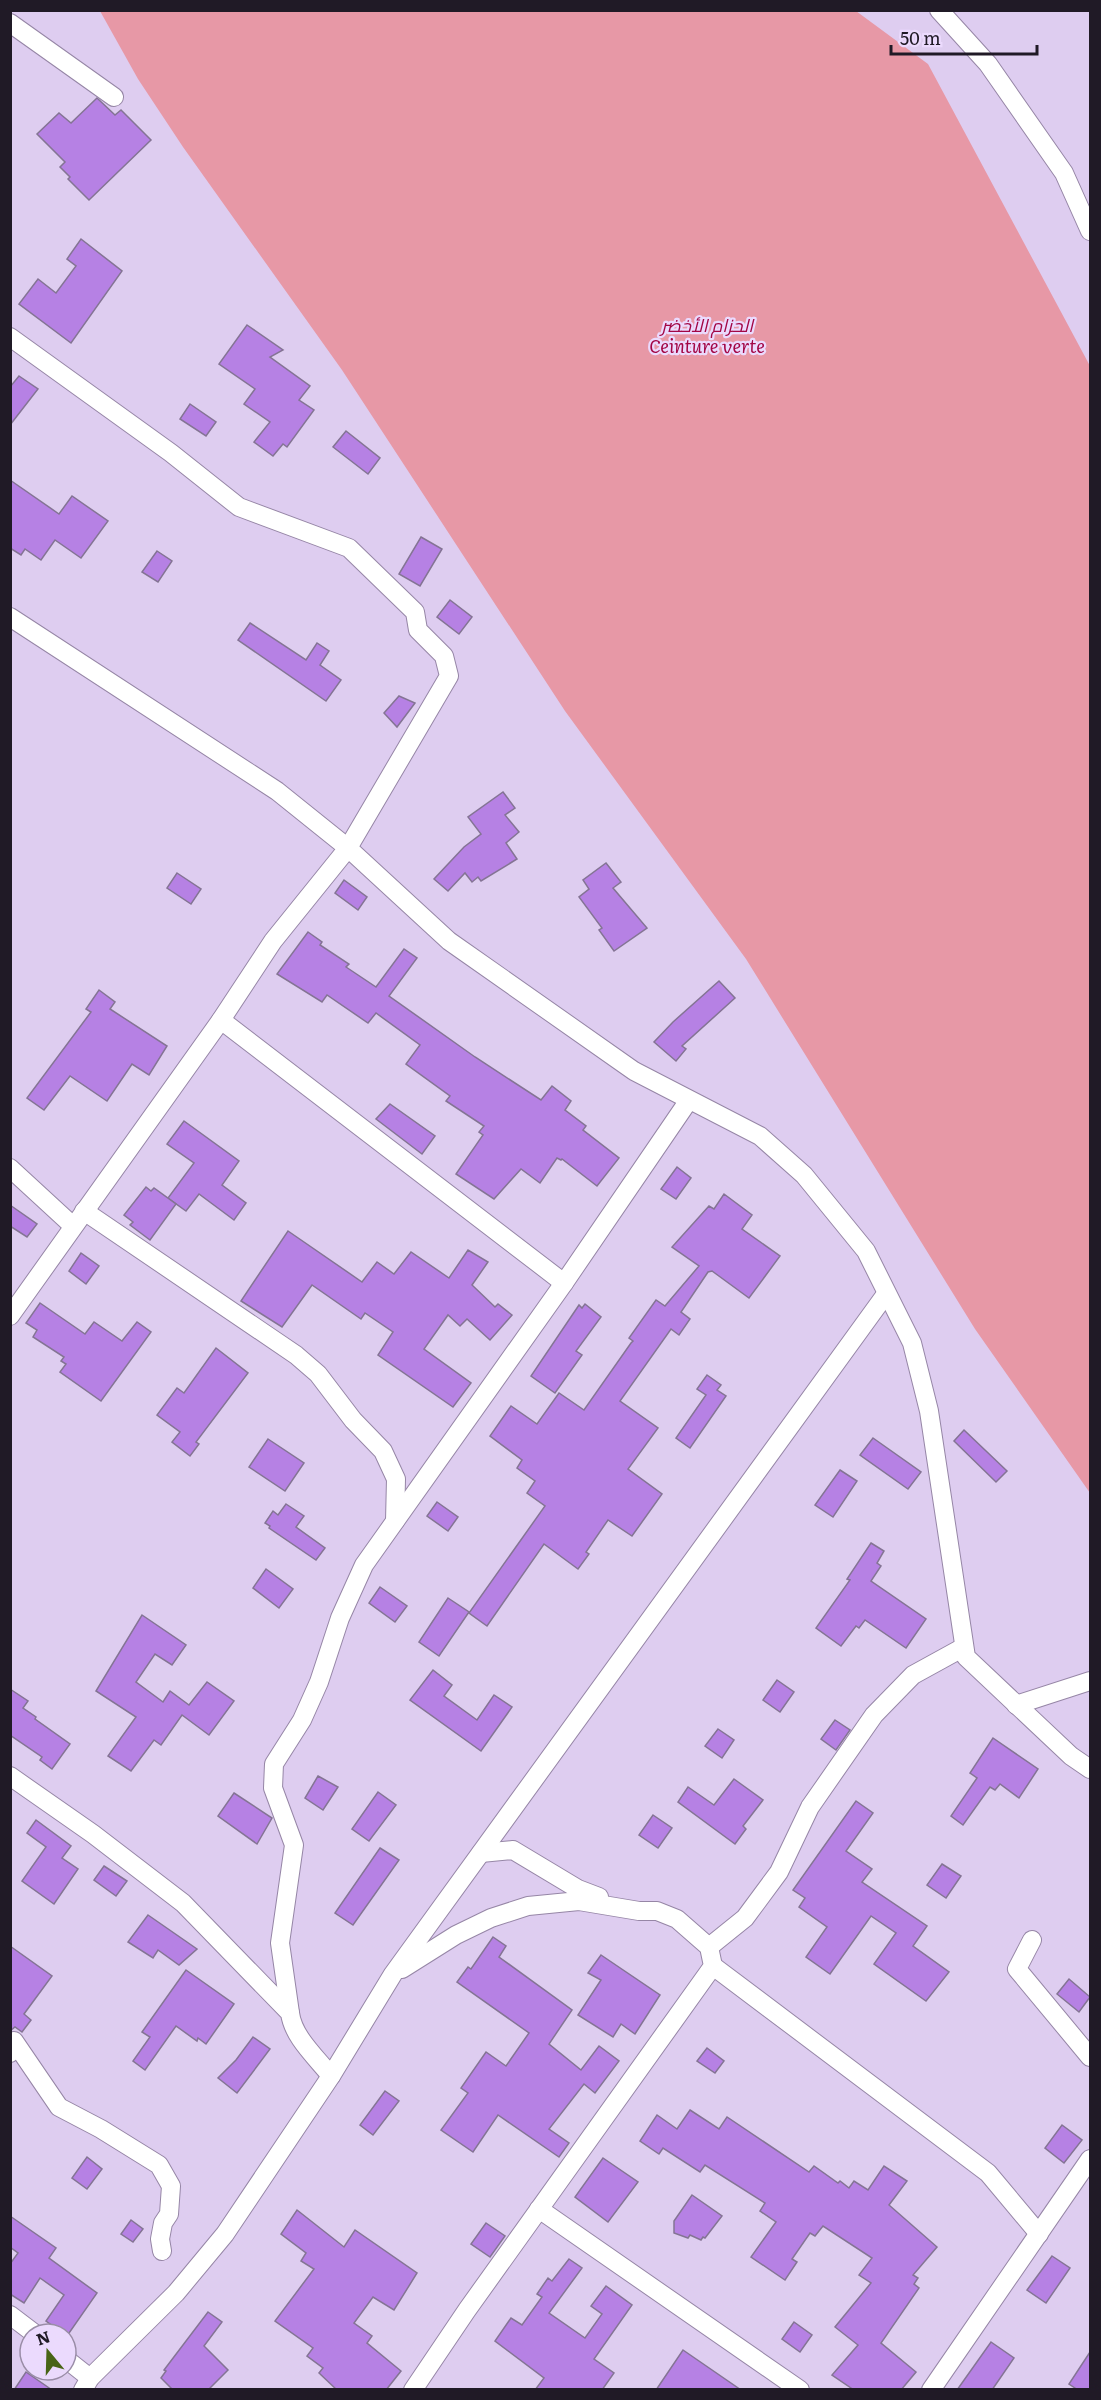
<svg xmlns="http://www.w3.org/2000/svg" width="1101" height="2400" font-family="Literata,Cairo,serif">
<rect width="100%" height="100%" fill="#decdf0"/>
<polygon fill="#e798a6" points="100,11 856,11 928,64 1090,366 1090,1493 975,1329 746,959 565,711 342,370 183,147 138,79"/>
<g fill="#b681e4" stroke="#847494" stroke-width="1.5">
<polygon points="97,98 115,115 121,110 151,140 89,200 68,179 70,177 60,167 65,162 37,134 59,113 71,123"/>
<polygon points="81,239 122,271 71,343 19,304 38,279 56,293 76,266 67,259"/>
<polygon points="247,325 283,350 270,357 310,386 299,400 314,410 287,447 283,444 273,456 254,442 270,422 244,404 255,389 219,364"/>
<polygon points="19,376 38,389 10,425 10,387"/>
<polygon points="190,404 216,422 206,436 180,419"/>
<polygon points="346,431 380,458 368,474 333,447"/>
<polygon points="10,480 59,514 72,496 108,521 81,558 55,540 41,560 25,549 21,555 10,548"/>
<polygon points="421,537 442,549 420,586 399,574"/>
<polygon points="157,551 172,561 158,582 142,572"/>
<polygon points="450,600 472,617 459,634 437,617"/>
<polygon points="250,623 306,660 317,643 329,651 320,665 341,680 326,701 238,640"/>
<polygon points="399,696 415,703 397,727 384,713"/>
<polygon points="503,792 515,808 505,815 519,832 506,843 517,859 481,881 478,877 472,882 465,873 448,891 434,879 464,847 481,834 468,817"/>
<polygon points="606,863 621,882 613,888 647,928 614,951 599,930 602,928 579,897 589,889 583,880"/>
<polygon points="177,873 201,889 191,904 167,888"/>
<polygon points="344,880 367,897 358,910 335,893"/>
<polygon points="308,932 322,942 320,945 349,964 346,967 376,987 404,949 417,958 389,996 475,1057 541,1100 552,1086 571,1101 565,1110 586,1126 583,1130 619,1158 597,1186 562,1159 561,1160 557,1158 540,1183 521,1169 494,1199 456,1174 483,1135 479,1132 484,1126 446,1101 450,1096 406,1064 420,1045 376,1013 368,1023 327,995 322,1002 277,974"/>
<polygon points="719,981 735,998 682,1046 686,1049 676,1061 654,1042 673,1022"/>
<polygon points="99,990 115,1002 110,1009 167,1046 149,1075 132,1064 107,1101 70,1076 44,1110 27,1098 91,1012 86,1009"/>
<polygon points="390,1104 435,1136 422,1154 376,1119"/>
<polygon points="184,1121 239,1161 222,1185 246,1203 234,1220 199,1194 186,1211 168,1198 194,1163 167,1144"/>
<polygon points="677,1167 691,1178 676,1199 661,1189"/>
<polygon points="146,1187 151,1191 154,1188 176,1204 150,1240 130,1225 133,1222 124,1215"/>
<polygon points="724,1194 752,1215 742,1229 780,1256 749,1298 712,1271 708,1272 681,1312 690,1319 679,1335 671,1329 620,1401 658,1428 628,1469 662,1494 632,1536 608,1520 586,1552 589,1554 578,1569 544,1544 487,1626 469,1613 545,1506 527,1493 535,1481 517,1468 522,1460 490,1436 511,1406 537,1424 559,1393 584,1410 631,1343 633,1341 629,1338 656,1300 665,1306 699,1266 672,1247 709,1206 714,1209"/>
<polygon points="10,1205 37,1224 27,1237 10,1226"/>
<polygon points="288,1231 362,1282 377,1262 394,1274 411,1252 449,1278 468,1250 488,1262 472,1285 495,1307 498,1304 512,1315 490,1340 467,1319 460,1326 448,1315 424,1349 471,1383 453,1407 378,1355 393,1332 365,1313 361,1319 312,1285 282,1327 241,1301"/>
<polygon points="81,1253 99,1266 86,1284 69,1271"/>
<polygon points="40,1303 85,1334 94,1322 122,1341 137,1322 151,1332 101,1401 60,1372 66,1364 61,1361 64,1357 33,1337 37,1330 26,1323"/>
<polygon points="585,1304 601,1317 576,1351 582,1355 555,1393 531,1376 579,1305 582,1308"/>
<polygon points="216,1348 248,1373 196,1442 199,1444 190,1456 172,1442 180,1432 157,1415 177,1388 184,1393"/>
<polygon points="707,1375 721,1385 717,1390 726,1396 690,1448 676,1438 706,1395 697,1389"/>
<polygon points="964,1430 1007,1471 996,1482 954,1441"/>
<polygon points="873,1438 921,1472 908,1489 860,1455"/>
<polygon points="268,1439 304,1463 285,1491 249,1467"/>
<polygon points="840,1470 857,1481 833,1517 815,1505"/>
<polygon points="437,1502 458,1517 448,1531 427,1516"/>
<polygon points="286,1504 304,1516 296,1527 325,1548 316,1560 269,1528 270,1526 265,1523 273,1511 278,1515"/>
<polygon points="871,1543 884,1551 877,1563 881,1566 871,1581 926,1619 906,1648 865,1620 859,1628 856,1626 841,1646 816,1628 850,1580 847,1579"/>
<polygon points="266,1569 293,1589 279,1608 253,1588"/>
<polygon points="380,1587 407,1606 395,1622 369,1603"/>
<polygon points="448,1598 469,1612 439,1656 419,1642"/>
<polygon points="142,1615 186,1645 172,1665 155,1654 136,1682 163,1702 170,1691 189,1705 207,1682 234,1701 209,1735 182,1715 161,1745 154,1740 131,1771 108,1756 136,1717 96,1691"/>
<polygon points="433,1670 452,1685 444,1696 477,1720 494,1695 512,1707 481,1751 410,1700"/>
<polygon points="777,1680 794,1692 780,1712 763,1700"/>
<polygon points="10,1689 28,1701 23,1708 36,1717 35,1719 70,1744 52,1769 40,1760 42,1757 10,1735"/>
<polygon points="835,1720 850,1730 836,1750 821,1739"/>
<polygon points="718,1729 734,1740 722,1758 705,1746"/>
<polygon points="993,1738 1038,1769 1019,1798 1000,1784 995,1790 990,1787 963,1825 951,1816 977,1778 970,1773"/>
<polygon points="318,1776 338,1787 323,1810 305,1798"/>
<polygon points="734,1779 763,1800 743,1826 746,1829 735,1844 678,1802 688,1787 714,1805"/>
<polygon points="378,1792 396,1805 369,1841 352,1829"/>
<polygon points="234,1793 272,1818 257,1844 218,1816"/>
<polygon points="856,1801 873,1813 846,1851 872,1869 862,1882 927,1926 913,1946 949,1972 926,2001 874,1964 896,1933 871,1916 830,1974 806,1957 827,1927 799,1907 805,1898 793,1890"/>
<polygon points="653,1815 672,1828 658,1848 639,1835"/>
<polygon points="36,1820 71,1846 62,1858 78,1869 54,1904 22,1881 46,1847 27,1833"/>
<polygon points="380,1848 399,1860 353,1925 335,1913"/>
<polygon points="942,1864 961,1876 946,1898 927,1885"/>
<polygon points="104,1866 127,1881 116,1896 94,1880"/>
<polygon points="148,1915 197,1949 179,1965 158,1950 153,1958 128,1942"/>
<polygon points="493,1937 506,1946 499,1957 572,2010 549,2044 581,2070 599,2046 619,2061 595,2093 584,2084 549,2129 569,2143 559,2157 498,2115 473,2152 441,2130 468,2093 461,2088 486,2052 506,2066 529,2033 457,1982 468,1967 471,1969"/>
<polygon points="10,1946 52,1976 24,2014 31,2020 22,2032 15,2027 10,2031"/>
<polygon points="601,1955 660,1995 635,2034 621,2024 613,2037 578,2015 601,1980 588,1973"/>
<polygon points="186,1970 234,2004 206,2044 198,2038 197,2041 176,2026 145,2070 133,2061 150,2037 142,2032"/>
<polygon points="1069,1979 1090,1997 1079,2012 1057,1994"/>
<polygon points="253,2037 270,2049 237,2093 218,2078 236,2060"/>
<polygon points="707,2048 724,2061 715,2073 697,2061"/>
<polygon points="385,2091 399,2101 373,2135 360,2125"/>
<polygon points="690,2110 719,2129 727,2117 809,2172 814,2166 838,2183 840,2181 849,2188 854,2181 868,2190 884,2166 907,2181 889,2205 937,2247 913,2275 918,2278 914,2284 919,2288 881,2343 916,2372 901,2390 854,2390 832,2375 858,2345 835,2327 871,2283 859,2275 872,2258 823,2226 815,2236 810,2233 792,2259 797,2262 785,2280 751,2257 776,2222 760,2211 765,2203 705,2165 700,2172 663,2148 659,2154 640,2141 657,2115 677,2129"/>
<polygon points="1062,2125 1082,2140 1064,2163 1045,2148"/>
<polygon points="87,2157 102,2169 87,2189 72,2178"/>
<polygon points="603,2158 638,2182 608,2222 575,2197"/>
<polygon points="692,2195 722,2216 705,2238 703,2237 701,2240 690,2235 688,2238 674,2233 674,2221"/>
<polygon points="297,2210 344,2247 355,2230 417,2273 394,2310 373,2297 354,2323 372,2336 367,2343 401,2371 386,2390 337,2390 319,2373 323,2368 307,2356 313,2348 275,2321 314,2269 301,2261 306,2253 281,2234"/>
<polygon points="10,2216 56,2248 49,2258 97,2293 67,2336 46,2321 64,2295 40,2278 24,2303 10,2294 10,2264 18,2253 10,2247"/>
<polygon points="131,2220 143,2229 133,2242 121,2234"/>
<polygon points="486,2223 505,2236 490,2257 471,2244"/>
<polygon points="1052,2256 1070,2268 1046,2303 1027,2290"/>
<polygon points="569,2259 582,2268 549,2313 585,2338 602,2314 591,2306 606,2286 632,2305 594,2359 614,2373 602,2390 535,2390 544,2378 495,2341 511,2318 522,2325 542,2297 537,2294 548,2278 552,2281"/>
<polygon points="208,2312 222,2322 204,2346 228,2370 208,2390 173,2390 161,2378 166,2371 164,2370"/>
<polygon points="794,2322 812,2335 800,2352 782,2339"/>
<polygon points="991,2342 1014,2358 992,2390 957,2390"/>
<polygon points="683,2350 741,2390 656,2390"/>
<polygon points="1090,2352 1090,2390 1078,2390 1069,2384"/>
<polygon points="26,2372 52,2390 14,2390"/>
</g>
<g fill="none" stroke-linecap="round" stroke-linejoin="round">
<defs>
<g id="minor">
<polyline points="939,10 988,64 1064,173 1090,231"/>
<polyline points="10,23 114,97"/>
<polyline points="10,337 171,453 239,507 349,548 415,612 418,630 444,656 449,676 348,848 449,941 634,1071 760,1136 804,1175 866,1251 912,1343 929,1411 966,1657 1071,1756 1090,1769"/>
<polyline points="10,617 277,791 348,848 273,941 221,1020 10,1316"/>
<polyline points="221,1020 564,1283"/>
<polyline points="10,1168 73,1226"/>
<polyline points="84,1211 296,1355 318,1374 353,1420 383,1451 396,1479 395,1521"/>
<polyline points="1016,1705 1090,1681"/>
<path d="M 10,1776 L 93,1834 L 183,1903 L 290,2013 C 293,2037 316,2057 331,2076"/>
<polyline points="481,1853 513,1850 578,1889 599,1897"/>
<polyline points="1032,1940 1017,1969 1090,2057"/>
<polyline points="709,1947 745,1918 779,1872 810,1807 874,1715 913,1675 964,1647"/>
<polyline points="713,1966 988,2173 1039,2234"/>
<polyline points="402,1969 456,1935 491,1918 528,1906 579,1901 639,1911 657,1911 677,1919 709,1947 713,1966 467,2310 413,2390"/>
<polyline points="290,2013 280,1943 294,1845 273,1788 274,1764 302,1720 319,1682 340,1618 364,1565 564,1283 689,1100"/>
<polyline points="10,2053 14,2041 59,2107 101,2129 159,2165 171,2186 169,2214 163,2223 160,2239 162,2251"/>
<polyline points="539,2209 800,2390"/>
<polyline points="10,2315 35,2334"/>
<polyline points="66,2359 90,2378"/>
<polyline points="83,2390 90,2378 176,2293 225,2234 331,2076 393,1974 886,1294"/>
<polyline points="931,2390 1090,2159"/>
</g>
</defs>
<use href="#minor" stroke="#9686a6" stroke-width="20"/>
<use href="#minor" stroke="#fff" stroke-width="18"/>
</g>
<g text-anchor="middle" stroke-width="4.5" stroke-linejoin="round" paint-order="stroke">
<g font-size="18" font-style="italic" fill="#a20645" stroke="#ebdafd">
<text x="707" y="332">الحزام الأخضر<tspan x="707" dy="21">Ceinture verte</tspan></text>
</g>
</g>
<rect width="1101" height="2400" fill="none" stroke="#201a26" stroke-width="24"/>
<g transform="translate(48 2352) rotate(341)"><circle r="28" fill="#ebdafd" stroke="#9a8da7" stroke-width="1.5"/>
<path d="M0-4.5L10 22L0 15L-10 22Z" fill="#486416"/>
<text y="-9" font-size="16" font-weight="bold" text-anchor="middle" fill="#201a26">N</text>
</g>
<path d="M891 45v9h146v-9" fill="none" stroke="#201a26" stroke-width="3"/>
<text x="900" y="45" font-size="18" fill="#201a26" stroke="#ebdafd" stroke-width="4.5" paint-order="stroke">50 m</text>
</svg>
